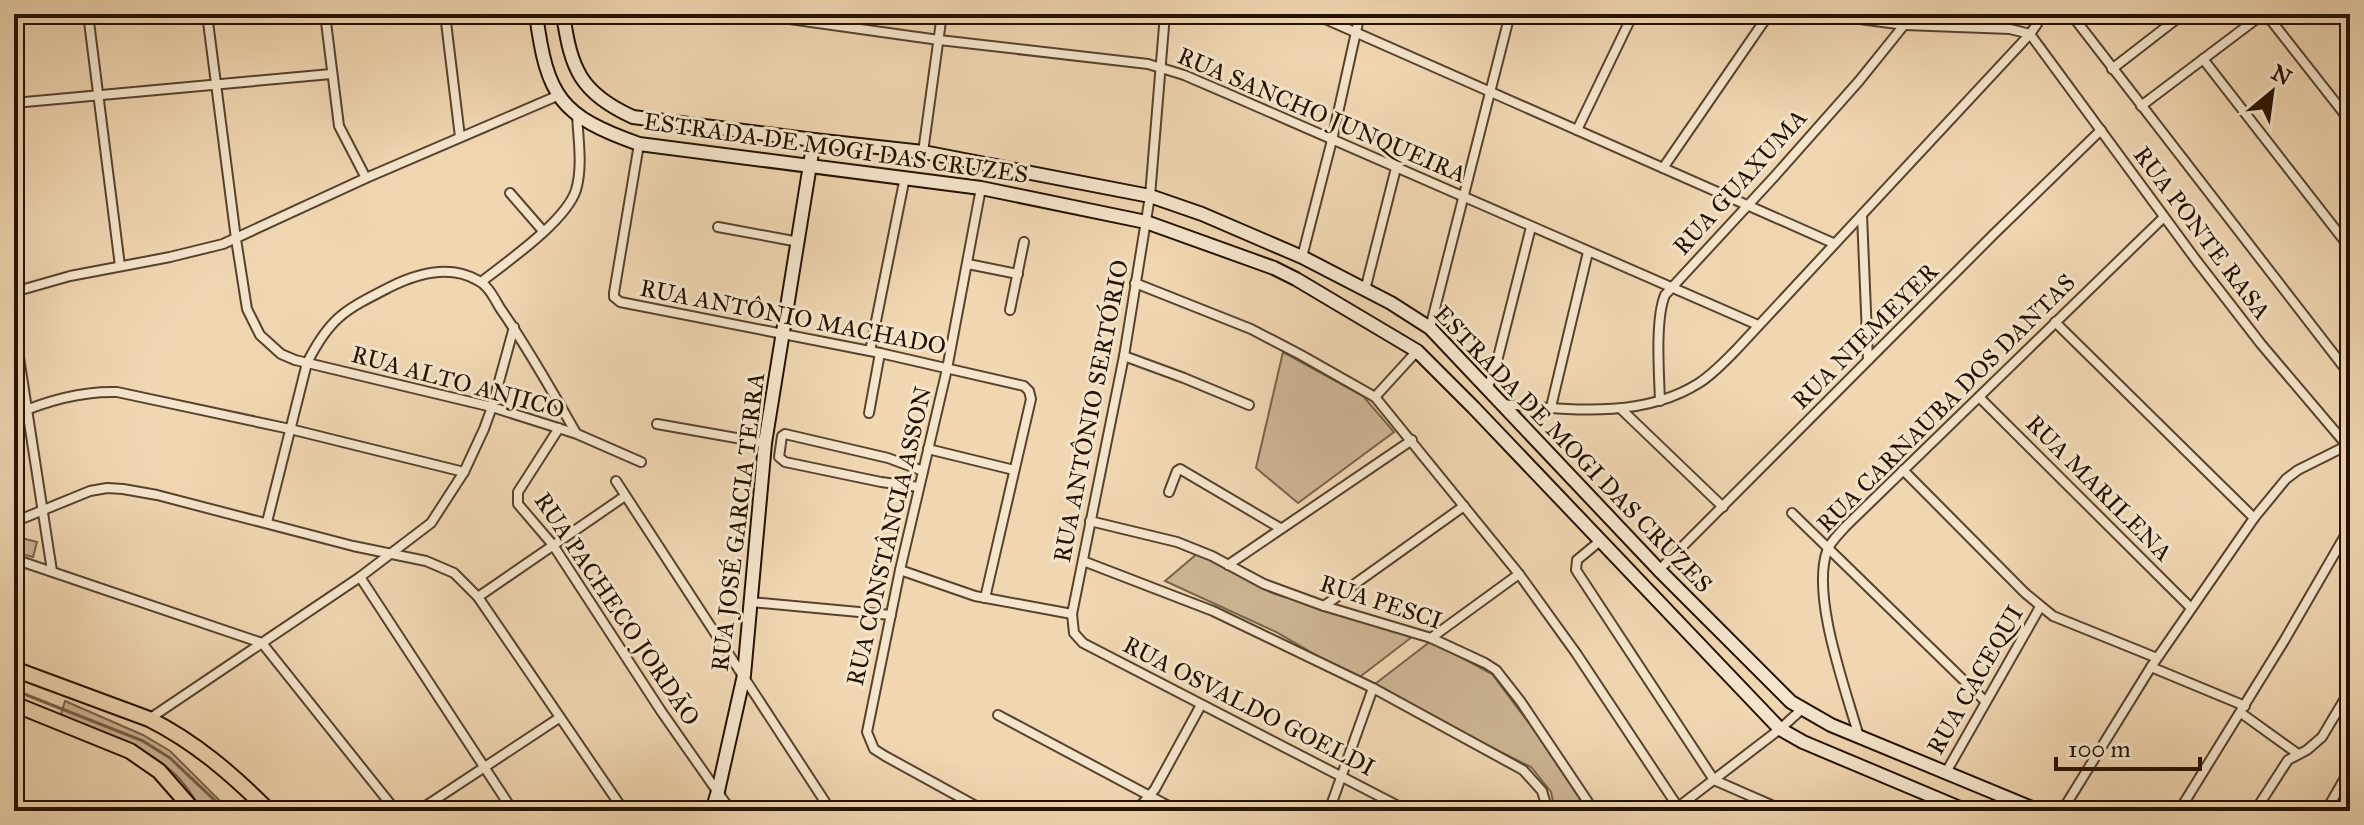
<svg xmlns="http://www.w3.org/2000/svg" width="2364" height="825" font-family="'IM FELL Great Primer',serif">
<rect width="100%" height="100%" fill="#f0d7b2"/>
<filter id="stains"><feTurbulence type="fractalNoise" baseFrequency=".0025" numOctaves="4"/><feColorMatrix values="0 0 0 0 .2 0 0 0 0 .09 0 0 0 0 .02 0 0 0 .5 -.17"/></filter>
<radialGradient id="worn" r=".72"><stop offset=".6" stop-color="#630" stop-opacity="0"/><stop offset="1" stop-color="#630" stop-opacity=".3"/></radialGradient>
<g fill="#cdb594" stroke="#79634a" stroke-width="2">
<polygon points="1283,352 1363,396 1394,432 1298,503 1256,468"/>
<polygon points="14,536 37,542 33,557 14,552"/>
<polygon points="1198,553 1272,593 1412,637 1357,679 1276,632 1165,581"/>
<polygon points="1431,641 1492,674 1534,730 1588,811 1555,811 1551,792 1531,767 1371,687"/>
<path d="M 65,701 L 143,735 L 170,751 L 230,811 L 203,811 C 195,800 187,786 177,776 C 145,745 100,732 60,717 Z"/>
</g>
<g fill="none" stroke-linecap="round" stroke-linejoin="round">
<polyline stroke="#756046" stroke-width="3" points="14,690 143,741 170,758 226,811"/>
<defs>
<g id="street">
<polyline points="88,14 120,266"/>
<polyline points="207,14 236,239 247,309 260,335 281,354 295,360 492,407 577,434 641,462"/>
<polyline points="325,14 339,126 366,178"/>
<polyline points="445,14 460,137"/>
<polyline points="753,14 939,40 1148,64 1184,75 1226,93 1758,325"/>
<polyline points="1165,14 1150,196 1124,356 1072,614 1074,633 1083,643 1408,811"/>
<polyline points="1314,14 1833,243"/>
<polyline points="1822,14 1905,25 2010,29 2030,34 2196,260 2261,344 2350,449"/>
<polyline points="2071,14 2350,375"/>
<polyline points="2266,14 2350,121"/>
<polyline points="2203,59 2350,248"/>
<polyline points="2112,69 2183,14"/>
<polyline points="14,103 331,74"/>
<polyline points="2141,106 2263,14"/>
<polyline points="1577,130 1633,14"/>
<polyline points="639,144 614,293 614,297 620,302 880,353 1024,386 1029,391 1031,399 985,598"/>
<polyline points="923,152 942,14"/>
<polyline points="1663,168 1769,14"/>
<polyline points="981,188 947,369 900,570 867,732 874,749 885,756 985,811"/>
<polyline points="510,193 543,231"/>
<polyline points="1862,215 1868,360"/>
<polyline points="718,227 799,242"/>
<polyline points="1302,257 1332,140 1360,14"/>
<polyline points="968,264 1018,274"/>
<path d="M 481,282 C 508,261 566,221 576,190 C 583,166 578,138 577,114"/>
<polyline points="1135,283 1251,329 1301,355 1375,397 1519,574 1576,653 1678,807"/>
<polyline points="1365,290 1396,168"/>
<polyline points="14,292 70,276 170,257 223,244 366,178 557,96"/>
<polyline points="1010,310 1024,242"/>
<polyline points="2055,322 2254,518"/>
<polyline points="14,325 52,571"/>
<polyline points="1430,328 1510,14"/>
<polyline points="870,351 905,177"/>
<polyline points="1124,356 1184,378 1249,405"/>
<polyline points="1487,389 1495,369 1531,227"/>
<polyline points="1375,397 1417,351"/>
<polyline points="1979,397 2190,607"/>
<path d="M 1660,401 C 1659,373 1655,319 1665,295 L 1774,177 L 1859,81 L 1913,14"/>
<path d="M 1501,404 C 1566,409 1641,420 1699,383 C 1713,374 1724,362 1736,350 L 2030,34 L 2037,24 L 2040,14"/>
<polyline points="1551,407 1588,252"/>
<polyline points="1621,409 1723,507"/>
<polyline points="869,413 880,353"/>
<path d="M 14,415 C 46,401 83,391 117,392 L 290,429 L 464,472"/>
<polyline points="657,424 765,443"/>
<polyline points="559,428 518,492 518,504 553,545 661,711 731,811"/>
<polyline points="928,449 1014,470"/>
<polyline points="1903,470 2025,593 2053,616 2157,658"/>
<polyline points="616,481 831,811"/>
<polyline points="919,487 881,482 785,462 779,457 782,436 785,434 888,458 923,471"/>
<polyline points="1169,492 1177,471 1180,469 1280,528"/>
<polyline points="1792,513 1985,701"/>
<polyline points="1090,521 1177,542 1212,556 1264,584 1324,606 1431,638 1485,663 1496,670 1521,702 1594,811"/>
<polyline points="14,522 90,491 107,488 123,489 157,495 353,546 426,561 454,573 478,597 624,811"/>
<path d="M 267,522 L 307,363 C 330,317 345,310 390,287 C 416,274 449,264 477,280 C 488,285 494,298 500,308 C 528,348 552,391 576,433"/>
<polyline points="1600,541 1577,560 1576,570 1714,780 1785,811"/>
<polyline points="14,559 262,643 396,811"/>
<polyline points="1083,561 1213,611 1373,688 1523,770 1542,791 1548,811"/>
<polyline points="1228,565 1412,440"/>
<polyline points="900,570 975,596 1072,614"/>
<polyline points="1659,570 1994,234 2101,130"/>
<polyline points="360,577 513,811"/>
<polyline points="478,597 625,496"/>
<polyline points="751,602 891,615"/>
<polyline points="1324,606 1464,506"/>
<polyline points="1431,638 1519,574"/>
<polyline points="2151,667 2245,706"/>
<polyline points="2241,713 2298,754"/>
<polyline points="998,715 1178,811"/>
<polyline points="149,719 360,577 431,523 464,472 484,429 492,407 514,327"/>
<path d="M 1859,737 C 1846,690 1811,597 1827,551 C 1830,542 1838,535 1845,527 L 2164,217"/>
<polyline points="1945,774 2040,607"/>
<polyline points="14,802 20,811"/>
<polyline points="418,811 559,718"/>
<polyline points="1136,811 1155,789 1201,705"/>
<polyline points="1329,811 1373,688"/>
<polyline points="1673,811 1780,729 1801,710"/>
<polyline points="1927,811 1933,797"/>
<polyline points="2062,811 2151,667 2254,518 2286,479 2298,470 2350,444"/>
<polyline points="2179,811 2284,641 2350,527"/>
<polyline points="2255,811 2288,760 2307,750 2322,737 2350,690"/>
<polyline points="2326,811 2350,769"/>
</g>
<g id="secondary">
<path d="M 536,14 C 547,97 560,116 639,144 L 981,188 L 1146,222 L 1274,268 L 1296,279 L 1417,351 L 1474,408 L 1780,729 L 1803,742 L 1967,811"/>
<path d="M 563,14 C 571,69 580,93 633,117 L 814,140 L 923,152 L 1150,196 L 1202,214 L 1302,257 L 1391,303 L 1430,328 L 1659,570 L 1791,702 L 1831,725 L 2039,811"/>
<polyline points="712,811 718,791 744,675 765,443 814,140"/>
</g>
<g id="primary">
<path d="M 14,669 L 149,719 C 195,742 232,774 269,811"/>
<polyline points="14,704 130,751 159,771 194,811"/>
</g>
</defs>
<use href="#street" stroke="#58422c" stroke-width="12"/>
<use href="#secondary" stroke="#251100" stroke-width="16"/>
<use href="#primary" stroke="#251100" stroke-width="18"/>
<use href="#street" stroke="#f5e5cd" stroke-width="8"/>
<use href="#secondary" stroke="#f5e5cd" stroke-width="12"/>
<use href="#primary" stroke="#f0d7b2" stroke-width="14"/>
</g>
<g text-anchor="middle" stroke-width="6" stroke-linejoin="round" paint-order="stroke">
<g font-size="24" fill="#251100" stroke="#f5e5cd">
<text transform="translate(1322 115) rotate(23)" y="8">RUA SANCHO JUNQUEIRA</text>
<text transform="translate(836 148) rotate(8)" y="8">ESTRADA DE MOGI DAS CRUZES</text>
<text transform="translate(1740 182) rotate(-48)" y="8">RUA GUAXUMA</text>
<text transform="translate(2202 233) rotate(53)" y="8">RUA PONTE RASA</text>
<text transform="translate(793 317) rotate(11)" y="8">RUA ANTÔNIO MACHADO</text>
<text transform="translate(1865 336) rotate(-45)" y="8">RUA NIEMEYER</text>
<text transform="translate(458 382) rotate(15)" y="8">RUA ALTO ANJICO</text>
<text transform="translate(1946 403) rotate(-45)" y="8">RUA CARNAUBA DOS DANTAS</text>
<text transform="translate(1091 411) rotate(-79)" y="8">RUA ANTÔNIO SERTÓRIO</text>
<text transform="translate(1573 449) rotate(46)" y="8">ESTRADA DE MOGI DAS CRUZES</text>
<text transform="translate(2099 488) rotate(45)" y="8">RUA MARILENA</text>
<text transform="translate(738 522) rotate(-83)" y="8">RUA JOSÉ GARCIA TERRA</text>
<text transform="translate(889 536) rotate(-77)" y="8">RUA CONSTÂNCIA ASSON</text>
<text transform="translate(1381 602) rotate(18)" y="8">RUA PESCI</text>
<text transform="translate(617 609) rotate(56)" y="8">RUA PACHECO JORDÃO</text>
<text transform="translate(1975 680) rotate(-60)" y="8">RUA CACEQUI</text>
<text transform="translate(1249 706) rotate(27)" y="8">RUA OSVALDO GOELDI</text>
</g>
</g>
<rect width="2364" height="825" fill="none" stroke="#f0d7b2" stroke-width="48"/>
<rect x="16" y="16" width="2332" height="793" fill="none" stroke="#251100" stroke-width="4"/>
<rect x="24" y="24" width="2316" height="777" fill="none" stroke="#251100" stroke-width="2"/>
<g transform="translate(2272 92) rotate(29)" stroke="#f5e5cd" stroke-width="6" paint-order="stroke">
<path d="M0-6L14 30L0 20L-14 30Z" fill="#251100"/>
<text y="-12" font-size="22" font-weight="bold" text-anchor="middle" fill="#251100">N</text>
</g>
<path d="M2056 757v12h144v-12" fill="none" stroke="#251100" stroke-width="4"/>
<text x="2068" y="757" font-size="24" fill="#251100" stroke="#f5e5cd" stroke-width="6" paint-order="stroke">100 m</text>
<rect width="100%" height="100%" filter="url(#stains)"/>
<rect width="100%" height="100%" fill="url(#worn)"/>
</svg>
